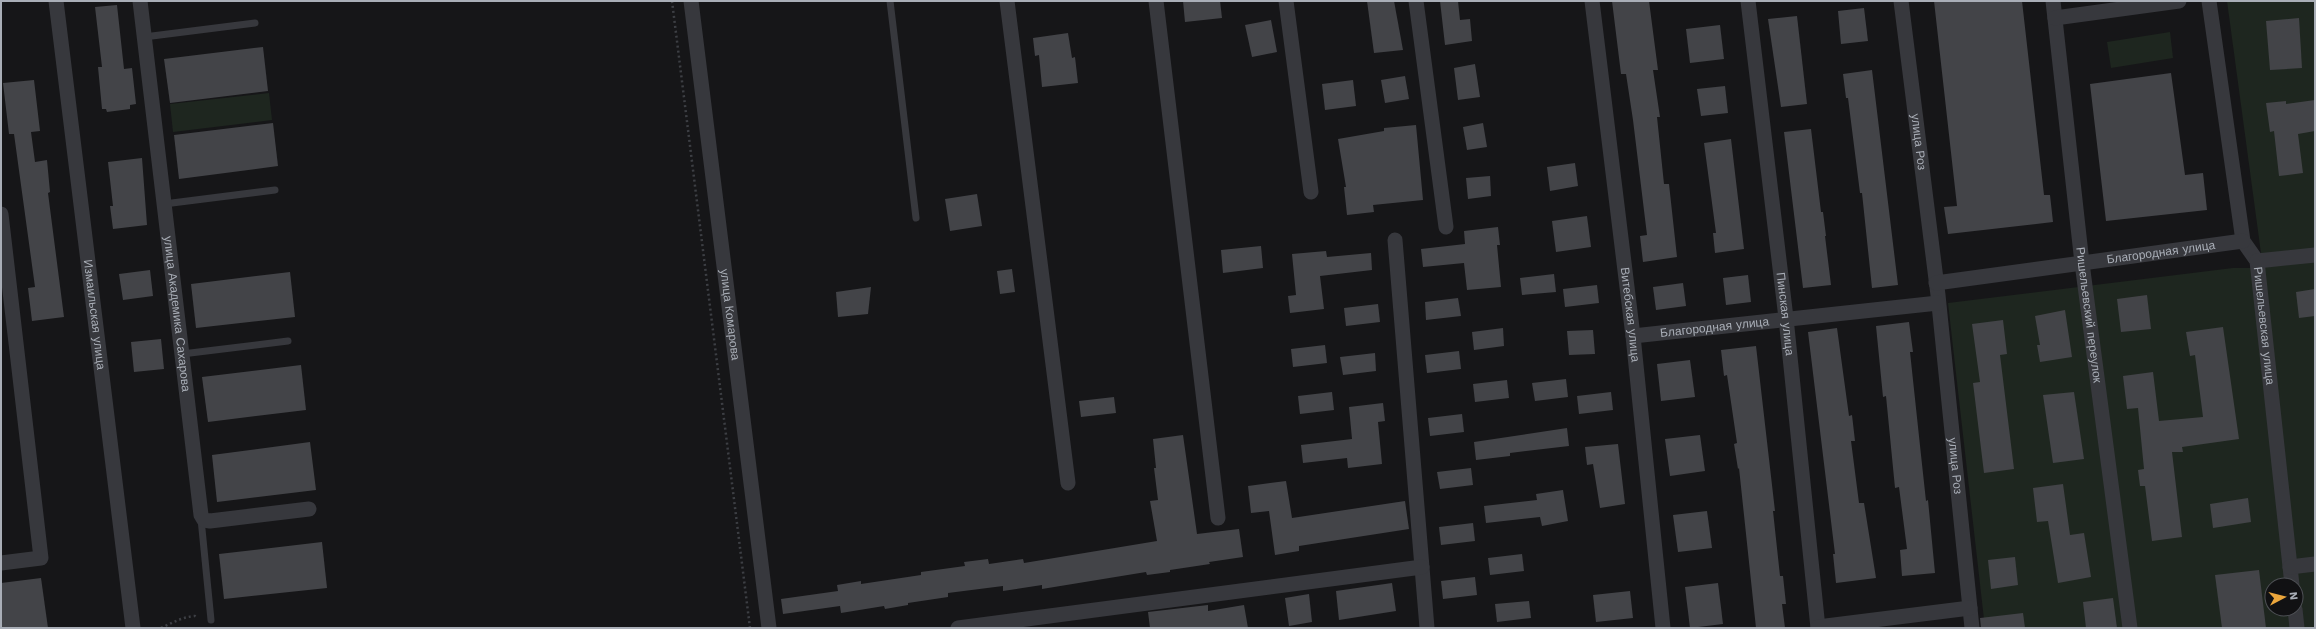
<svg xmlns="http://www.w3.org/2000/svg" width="2316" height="629" font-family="'Work Sans',sans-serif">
<rect width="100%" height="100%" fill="#161618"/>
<g fill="#1e261f" fill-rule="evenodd">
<path d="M 2227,1 L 2315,1 L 2315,628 L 1985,628 L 1948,303 L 2233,268 L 2263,268 ZM 2272,585 L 2296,585 L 2296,609 L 2272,609 Z"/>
<polygon points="2170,32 2173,58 2111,68 2107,42"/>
<polygon points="269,93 272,120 173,132 170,104"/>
</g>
<g fill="#434448">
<polygon points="1183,1 1220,1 1222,18 1185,22"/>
<polygon points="1367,1 1394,1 1403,50 1374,53"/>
<polygon points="1440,1 1458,1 1460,20 1470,19 1472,41 1445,45"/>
<polygon points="1612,1 1649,1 1658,70 1653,70 1660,117 1657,117 1664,184 1669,184 1677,257 1643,262 1640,236 1647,235 1633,120 1626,74 1621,74"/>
<polygon points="1934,1 2022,1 2044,195 2050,195 2053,222 1948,234 1944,207 1957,206"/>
<polygon points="117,5 124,69 132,68 136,104 130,105 130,109 107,112 106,109 102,109 98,67 102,67 95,7"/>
<polygon points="1864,8 1868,41 1841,44 1838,11"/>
<polygon points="1797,16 1807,104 1781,107 1768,19"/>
<polygon points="2299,18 2302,68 2270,70 2266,21"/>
<polygon points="1271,20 1277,52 1252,57 1245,25"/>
<polygon points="1720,25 1724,59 1690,63 1686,29"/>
<polygon points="1068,33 1072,58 1075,57 1078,83 1042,87 1039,55 1035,56 1033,38"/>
<polygon points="263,47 268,91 170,103 164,59"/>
<polygon points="1475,64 1480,97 1458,100 1454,68"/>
<polygon points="1872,70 1898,285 1872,288 1862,193 1860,193 1848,98 1846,98 1843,74"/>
<polygon points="2171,73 2185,175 2203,173 2207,210 2106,221 2090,84"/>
<polygon points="1405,76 1409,99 1385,103 1381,80"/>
<polygon points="34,80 40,131 31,132 35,162 47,160 50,192 48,193 64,317 32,321 28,288 35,287 14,134 9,134 3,83"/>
<polygon points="1353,80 1356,106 1325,110 1322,84"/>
<polygon points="1725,86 1728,113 1701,116 1697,89"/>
<polygon points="2315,100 2315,131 2298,134 2303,173 2279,176 2274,131 2270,132 2266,103 2286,101 2286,104"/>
<polygon points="273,123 278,166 179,179 174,135"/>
<polygon points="1483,123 1487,147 1467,150 1463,127"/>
<polygon points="1416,125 1423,200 1373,205 1374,212 1347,215 1344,187 1346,187 1338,139 1384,131 1384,128"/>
<polygon points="1811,129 1821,212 1823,212 1826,236 1825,236 1831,285 1803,288 1784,132"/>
<polygon points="1731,139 1744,249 1715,253 1713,233 1716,233 1704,143"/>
<polygon points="142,158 147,225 113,229 110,206 113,206 108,162"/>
<polygon points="1575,163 1578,186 1550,191 1547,167"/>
<polygon points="1490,176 1491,196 1468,199 1466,178"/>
<polygon points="977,194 982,226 950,231 945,199"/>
<polygon points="1587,216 1591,247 1556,252 1552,221"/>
<polygon points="1498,227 1500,245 1497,245 1501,287 1467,290 1464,263 1423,267 1421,249 1465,244 1464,231"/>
<polygon points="1261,246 1263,268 1223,273 1221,250"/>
<polygon points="1326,251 1327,257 1371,253 1372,270 1320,276 1324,309 1290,313 1288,296 1296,295 1292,254"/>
<polygon points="1012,269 1015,292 1000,294 997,271"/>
<polygon points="150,270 153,296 123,300 119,274"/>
<polygon points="290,272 295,317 196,328 191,284"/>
<polygon points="1554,274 1556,292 1522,295 1520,278"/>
<polygon points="1748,275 1751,302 1726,305 1723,278"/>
<polygon points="1683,283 1686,306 1656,310 1653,287"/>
<polygon points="1597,285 1599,303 1565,307 1563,289"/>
<polygon points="871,287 868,314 838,317 836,292"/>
<polygon points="2315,289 2315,316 2299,318 2296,292"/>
<polygon points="2147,295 2151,329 2121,332 2117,299"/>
<polygon points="1458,298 1461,316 1426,320 1425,302"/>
<polygon points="1378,304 1380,322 1346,326 1344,308"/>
<polygon points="2065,310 2072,357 2040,362 2037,345 2040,345 2035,316"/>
<polygon points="2003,320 2007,354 2000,355 2014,469 1984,473 1973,383 1980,382 1972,324"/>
<polygon points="1909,322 1913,352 1910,352 1921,455 1926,501 1928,500 1935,573 1902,576 1900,550 1907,549 1899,487 1895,488 1886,396 1883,397 1876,326"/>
<polygon points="2223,327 2239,439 2182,447 2183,452 2172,452 2182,537 2152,541 2145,486 2140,486 2138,470 2144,469 2138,408 2127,409 2123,376 2153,372 2159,421 2203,417 2195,355 2190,356 2186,332"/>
<polygon points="1503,328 1504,346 1474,350 1472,332"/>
<polygon points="1837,328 1849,416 1852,415 1855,441 1851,441 1859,503 1864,503 1876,578 1836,583 1833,554 1835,554 1808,332"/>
<polygon points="1593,330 1595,354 1569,355 1567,331"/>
<polygon points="161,339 164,369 134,372 131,342"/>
<polygon points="1325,345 1327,363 1293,367 1291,349"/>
<polygon points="1756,346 1775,511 1773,511 1780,576 1783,576 1786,604 1782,604 1785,628 1756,628 1739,468 1738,469 1734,444 1737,443 1727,375 1724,376 1721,350"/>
<polygon points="1459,351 1461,369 1427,373 1425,355"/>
<polygon points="1375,353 1376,371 1343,375 1340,357"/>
<polygon points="1690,360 1695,397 1661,401 1657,364"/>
<polygon points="301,365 306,410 208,422 202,377"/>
<polygon points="1566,379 1568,397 1535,401 1532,383"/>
<polygon points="1507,380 1509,398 1475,402 1473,384"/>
<polygon points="1332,392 1334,410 1300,414 1298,396"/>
<polygon points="1611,392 1613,410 1579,414 1577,396"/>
<polygon points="2074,392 2084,459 2053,463 2043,395"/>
<polygon points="1114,397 1116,413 1081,417 1079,401"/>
<polygon points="1383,403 1385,421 1378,422 1382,464 1348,468 1347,458 1303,463 1301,445 1352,439 1349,407"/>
<polygon points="1462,414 1464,432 1430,436 1428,418"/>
<polygon points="1567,428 1569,446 1510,453 1510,456 1476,460 1474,442"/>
<polygon points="1183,435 1197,534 1239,529 1243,557 1209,562 1210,564 1170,570 1170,572 1147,575 1146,572 1042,589 1042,585 1003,591 1003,586 948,593 948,597 908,603 908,605 885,609 884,606 841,613 840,606 783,614 781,599 838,591 837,585 861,581 861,584 921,575 921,572 965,566 964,562 988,559 989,564 1023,559 1024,563 1157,541 1150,501 1158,500 1154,468 1156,468 1153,439"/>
<polygon points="1700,435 1705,471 1670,476 1665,439"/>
<polygon points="310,442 316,490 217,502 212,455"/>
<polygon points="1618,444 1625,504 1600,508 1593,464 1587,465 1585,447"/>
<polygon points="1471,468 1473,485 1440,489 1437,472"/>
<polygon points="1286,481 1292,518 1405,501 1409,529 1299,546 1299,551 1275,555 1269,511 1251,513 1248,486"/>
<polygon points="2063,484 2070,535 2084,533 2091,577 2058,583 2048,521 2037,522 2033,488"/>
<polygon points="1563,490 1568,521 1542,526 1540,517 1486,523 1484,506 1537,500 1536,494"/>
<polygon points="2248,498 2251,522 2213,528 2210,504"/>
<polygon points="1707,511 1712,548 1678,552 1673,515"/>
<polygon points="1473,523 1475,541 1441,545 1439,527"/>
<polygon points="322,542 327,588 224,599 219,554"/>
<polygon points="1522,554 1524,571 1490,575 1488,558"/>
<polygon points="2015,557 2018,585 1991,589 1988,560"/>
<polygon points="2259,570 2266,628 2222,628 2215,575"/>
<polygon points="1475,577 1477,595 1443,599 1441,581"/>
<polygon points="41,578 48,628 1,628 1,583"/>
<polygon points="1392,583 1396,611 1339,620 1336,591"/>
<polygon points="1718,583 1723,624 1690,628 1685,587"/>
<polygon points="1630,591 1633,618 1596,622 1593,595"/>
<polygon points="1309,594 1312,622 1289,626 1285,598"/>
<polygon points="2113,598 2117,628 2086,628 2083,602"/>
<polygon points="1529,601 1531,618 1497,622 1495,604"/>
<polygon points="1208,605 1208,611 1244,605 1248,628 1150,628 1148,612"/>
<polygon points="2023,613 2025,628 1981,628 1980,618"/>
</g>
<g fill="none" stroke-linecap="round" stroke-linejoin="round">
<g stroke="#3d3f44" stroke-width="2.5" stroke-dasharray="2 3" stroke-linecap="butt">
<polyline points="672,1 750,628"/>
<path d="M 161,628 C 172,623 182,617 195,616 L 198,618"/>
</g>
<g stroke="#37383d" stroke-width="7">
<polyline points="890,1 916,218"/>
<polyline points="144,37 255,23"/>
<polyline points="164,204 275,190"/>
<polyline points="182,354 288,341"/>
<polyline points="201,519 211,620"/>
</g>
<g stroke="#37383d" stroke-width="15">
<path id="s1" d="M 56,1 L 133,628"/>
<path id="s2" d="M 140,1 L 201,515 L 204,520 L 210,521 L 309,509"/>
<path id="s3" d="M 691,1 L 769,628"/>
<polyline points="1007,1 1068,483"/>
<polyline points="1156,1 1218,518"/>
<polyline points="1286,1 1311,192"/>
<polyline points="1416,1 1446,227"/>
<path id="s4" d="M 1592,1 L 1633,336 L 1663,628"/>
<path id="s5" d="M 1748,1 L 1786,318 L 1818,628"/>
<path id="s6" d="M 1901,1 L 1938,295 L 1972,628"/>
<path id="s7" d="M 2053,1 L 2082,263 L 2130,628"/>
<path id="s8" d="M 2209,1 L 2243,241 L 2257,261 L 2292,585"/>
<polyline points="2055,18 2179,1"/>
<polyline points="1,214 41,558 1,563"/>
<polyline points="1395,240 1427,628"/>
<polyline points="2257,261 2315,255"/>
<path id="s9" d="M 1936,283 L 2243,241"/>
<path id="s10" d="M 1633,336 L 1938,303"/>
<polyline points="2290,567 2315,564"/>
<polyline points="2295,609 2297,628"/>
<polyline points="1818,627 1970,608"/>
<polyline points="958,628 1422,567"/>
</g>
</g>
<g text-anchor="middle" stroke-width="4" stroke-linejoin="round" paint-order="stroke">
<g font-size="12" fill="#a9aeb7" stroke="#111113">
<text dy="4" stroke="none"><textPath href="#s6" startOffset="142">улица Роз</textPath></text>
<text dy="4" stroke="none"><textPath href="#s9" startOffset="227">Благородная улица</textPath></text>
<text dy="4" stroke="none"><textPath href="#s1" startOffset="316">Измаильская улица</textPath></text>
<text dy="4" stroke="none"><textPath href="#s2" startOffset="315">улица Академика Сахарова</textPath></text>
<text dy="4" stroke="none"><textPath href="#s3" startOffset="316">улица Комарова</textPath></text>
<text dy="4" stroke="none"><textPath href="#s4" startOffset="316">Витебская улица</textPath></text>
<text dy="4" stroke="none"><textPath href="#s5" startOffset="315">Пинская улица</textPath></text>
<text dy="4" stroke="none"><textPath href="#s7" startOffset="316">Ришельевский переулок</textPath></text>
<text dy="4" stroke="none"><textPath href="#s10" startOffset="82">Благородная улица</textPath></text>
<text dy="4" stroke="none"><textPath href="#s8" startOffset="332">Ришельевская улица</textPath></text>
<text dy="4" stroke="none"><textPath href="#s6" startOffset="468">улица Роз</textPath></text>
</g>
</g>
<rect width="2316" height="629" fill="none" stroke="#a9aeb7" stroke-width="4"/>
<g transform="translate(2284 597) rotate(83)"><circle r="19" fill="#111113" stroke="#4e5055"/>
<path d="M0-3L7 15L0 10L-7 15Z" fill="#eba63c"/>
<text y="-6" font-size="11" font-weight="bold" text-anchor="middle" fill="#a9aeb7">N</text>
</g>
</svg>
